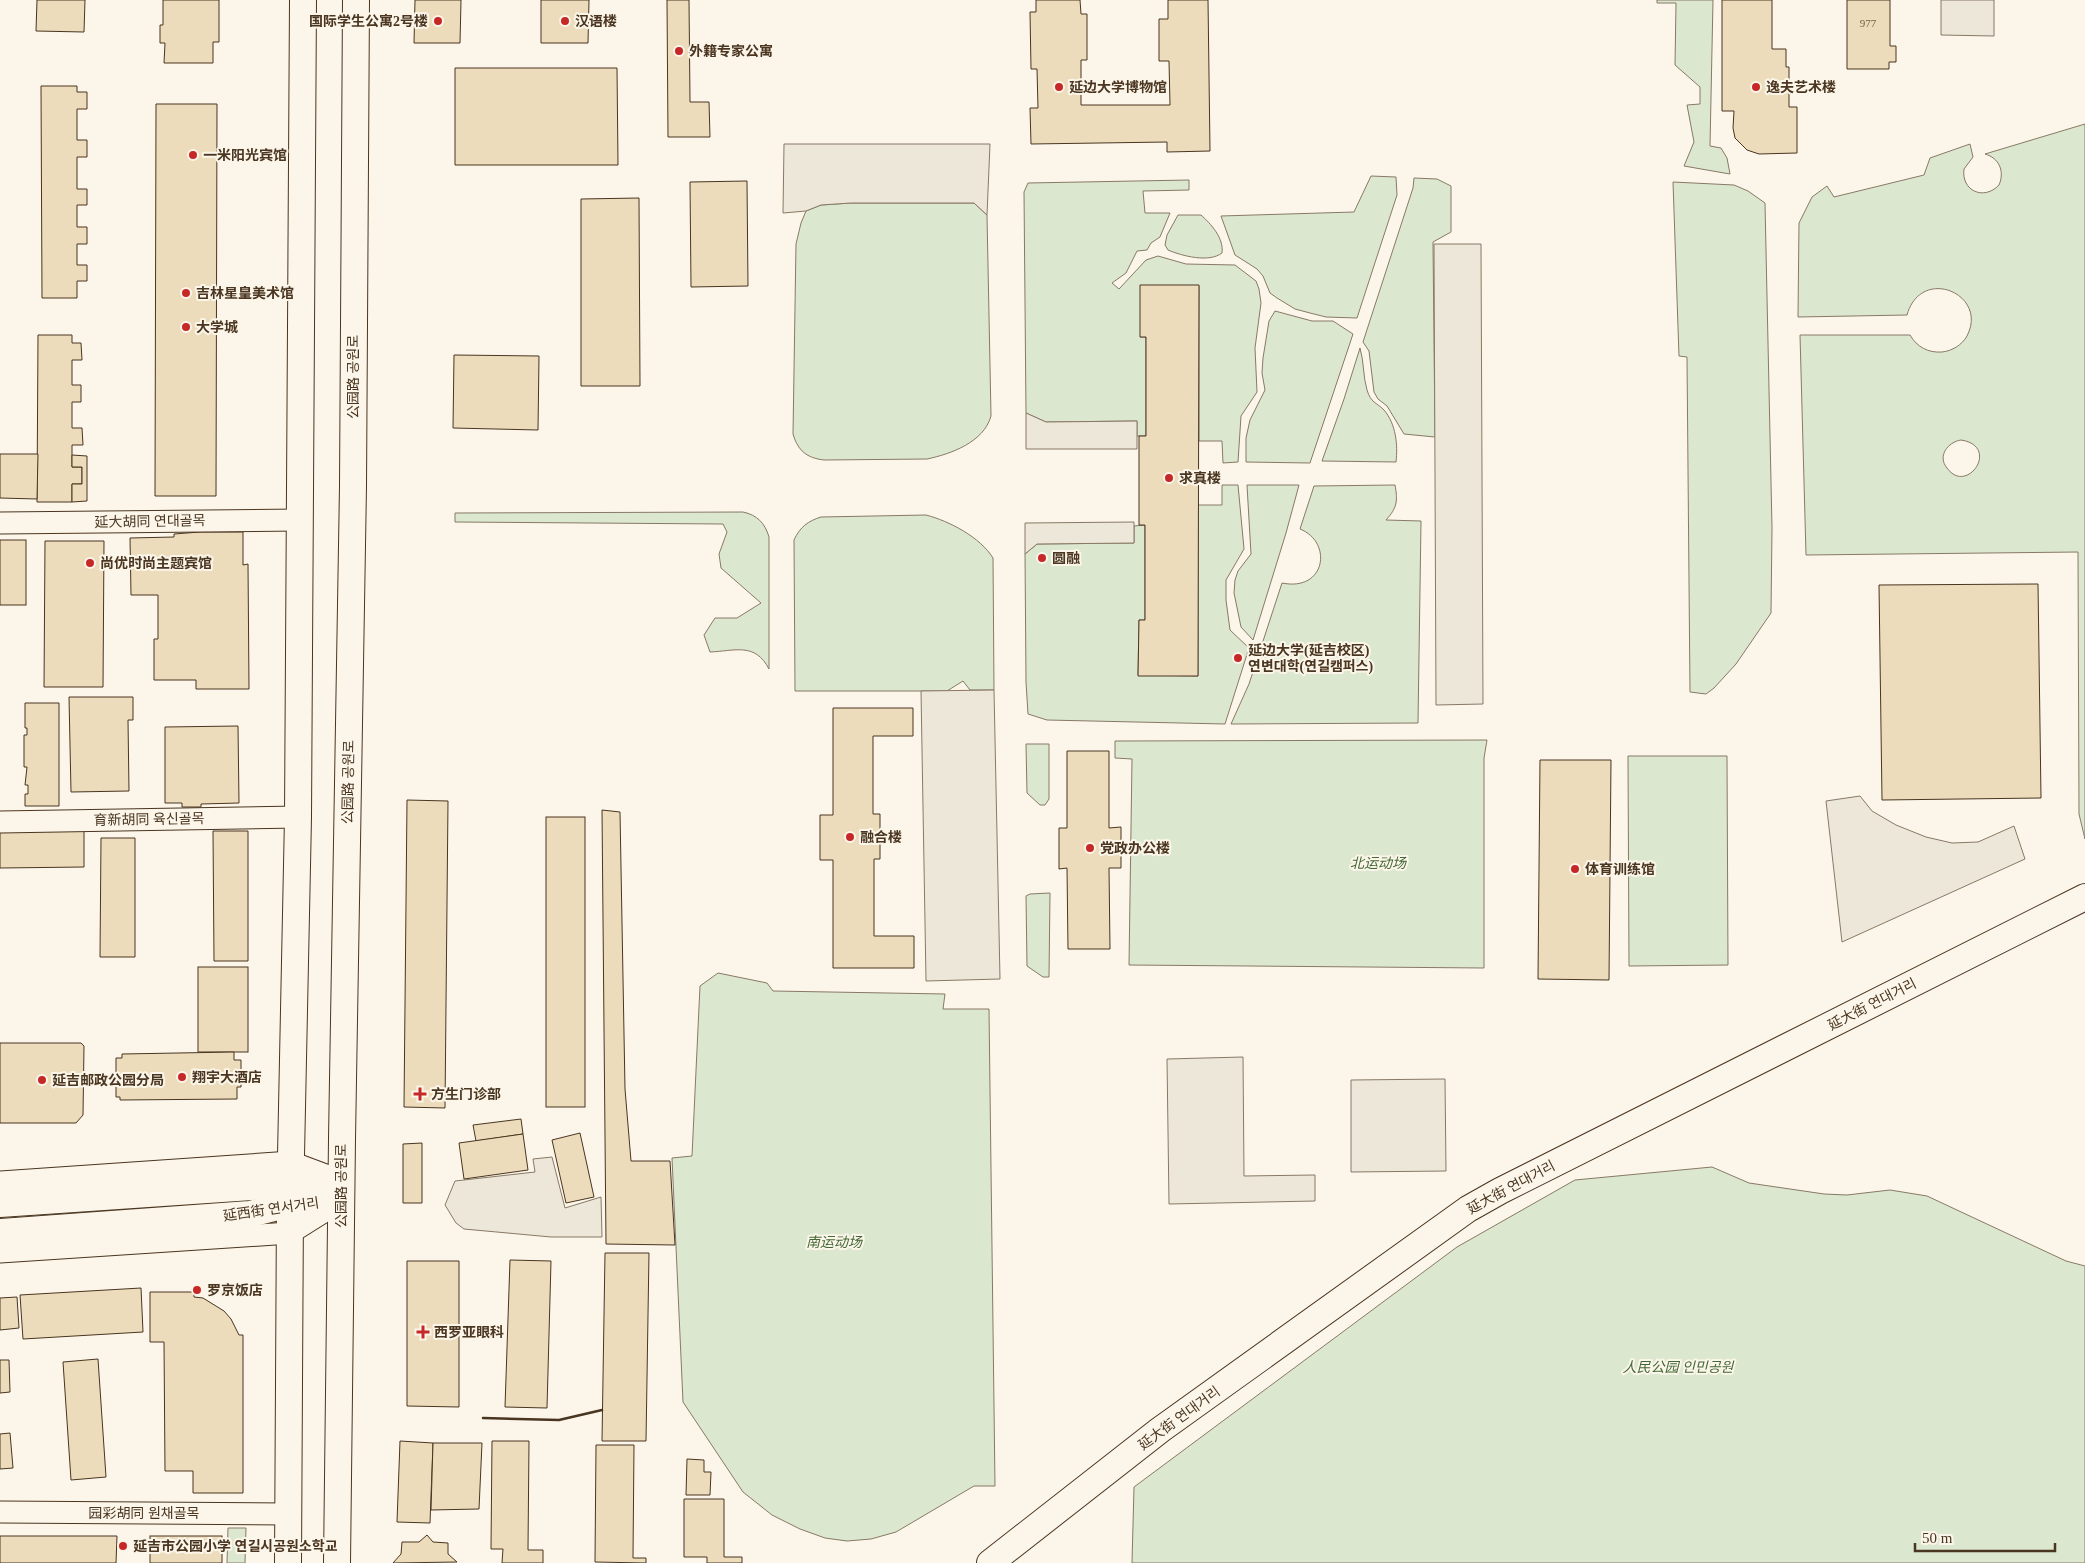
<svg xmlns="http://www.w3.org/2000/svg" width="2085" height="1563" font-family="'Times New Roman','Noto Sans SC','Noto Sans KR',serif">
<rect width="100%" height="100%" fill="#fbf6e9"/>
<g fill="#dce7d0" stroke="#887966" fill-rule="evenodd">
<polygon points="1657,0 1713,0 1710,146 1721,148 1727,158 1730,174 1684,166 1694,142 1687,105 1700,104 1700,87 1675,65 1676,3 1657,3"/>
<path d="M 2085,124 L 2085,839 L 2079,814 L 2078,552 L 1806,555 L 1800,335 L 1910,335 C 1917,347 1928,353 1942,352 C 1952,351 1962,345 1967,336 C 1989,294 1921,265 1907,315 L 1798,317 L 1799,223 L 1812,197 L 1827,186 L 1834,197 L 1924,175 L 1930,158 L 1970,144 L 1973,157 L 1964,169 C 1961,191 1984,201 1999,185 C 2005,171 1999,158 1985,154 ZM 1961,440 C 2001,446 1967,496 1947,468 C 1937,456 1948,442 1961,440 Z"/>
<polygon points="1371,176 1396,177 1397,195 1357,318 1326,317 1310,313 1295,309 1277,298 1270,293 1263,276 1257,269 1235,255 1221,216 1354,212"/>
<polygon points="1414,178 1437,179 1451,186 1451,232 1433,242 1435,437 1404,434 1387,406 1378,399 1374,392 1369,351 1363,342 1413,188"/>
<polygon points="1189,180 1189,190 1143,191 1145,213 1170,213 1160,237 1151,243 1147,250 1137,251 1126,273 1112,283 1119,289 1146,260 1158,256 1186,264 1235,265 1256,281 1259,289 1261,303 1255,348 1257,392 1241,416 1238,462 1223,463 1222,441 1199,441 1199,286 1140,337 1146,337 1146,436 1137,436 1137,421 1046,422 1026,413 1024,192 1028,183"/>
<polygon points="1673,182 1734,185 1748,191 1765,203 1772,528 1771,613 1736,664 1714,688 1706,694 1690,692 1687,357 1679,356"/>
<path d="M 851,203 L 974,203 L 987,215 L 991,416 C 984,442 951,454 927,459 L 824,460 C 807,458 798,451 793,434 L 796,244 L 801,223 L 806,211 L 821,205 Z"/>
<path d="M 1178,215 L 1201,215 C 1211,224 1224,238 1222,253 C 1209,263 1182,256 1168,250 L 1165,245 L 1167,235 Z"/>
<polygon points="1275,311 1312,321 1333,321 1353,334 1310,463 1246,462 1246,438 1250,420 1265,390 1262,373 1263,358 1269,321"/>
<path d="M 1360,348 C 1364,361 1363,377 1367,390 C 1371,403 1376,402 1384,410 C 1396,424 1398,445 1396,462 L 1322,461 L 1344,399 Z"/>
<polygon points="1222,485 1238,485 1244,549 1226,580 1226,600 1230,630 1249,648 1225,724 1047,720 1028,714 1026,682 1025,554 1037,544 1134,543 1134,526 1145,525 1145,620 1139,620 1138,675 1198,676 1198,505 1222,505"/>
<polygon points="1247,485 1299,485 1286,533 1253,640 1241,627 1234,593 1235,580 1238,571 1251,554"/>
<path d="M 1395,485 C 1398,501 1397,508 1386,520 L 1421,521 L 1418,723 L 1231,724 L 1249,684 L 1282,583 C 1326,592 1333,542 1300,529 L 1314,486 Z"/>
<path d="M 743,512 C 757,515 765,523 769,537 L 769,669 C 755,642 735,651 710,652 L 704,635 L 715,618 L 737,618 L 761,603 L 721,568 L 719,554 L 727,532 L 723,524 L 455,522 L 455,513 Z"/>
<path d="M 926,515 C 949,521 980,537 993,558 L 994,690 L 970,690 L 963,681 L 947,691 L 795,691 L 794,540 C 800,527 808,521 821,517 Z"/>
<polygon points="1487,740 1484,758 1484,968 1129,965 1132,759 1115,758 1115,741"/>
<polygon points="1026,744 1049,744 1049,799 1045,805 1040,805 1027,793"/>
<polygon points="1628,756 1727,756 1728,965 1629,966"/>
<polygon points="1050,893 1049,977 1043,977 1027,966 1026,896 1030,894"/>
<polygon points="718,973 767,983 773,991 945,994 943,1009 989,1009 995,1486 974,1486 896,1532 871,1539 847,1541 825,1538 800,1529 772,1515 743,1492 683,1402 672,1158 692,1156 700,986"/>
<polygon points="1712,1167 1749,1183 1824,1194 1847,1195 1890,1190 1927,1196 2066,1261 2085,1266 2085,1563 1132,1563 1134,1487 1457,1247 1575,1180"/>
<polygon points="228,1528 246,1528 245,1563 227,1563"/>
</g>
<g fill="#ede7d9" stroke="#887966">
<polygon points="1941,0 1994,0 1994,36 1941,35"/>
<polygon points="784,144 990,144 987,215 974,203 851,203 821,205 806,211 783,213"/>
<polygon points="1434,244 1481,244 1483,704 1436,705"/>
<polygon points="1026,413 1046,422 1137,421 1137,449 1026,449"/>
<polygon points="1134,522 1134,543 1037,544 1025,554 1025,523"/>
<polygon points="994,690 1000,979 926,981 921,691"/>
<polygon points="1860,796 1872,811 1896,825 1926,837 1952,843 1978,842 2014,826 2025,859 1842,942 1826,801"/>
<polygon points="1243,1057 1244,1176 1315,1175 1315,1201 1169,1204 1167,1059"/>
<polygon points="1445,1079 1446,1171 1351,1172 1351,1080"/>
<polygon points="552,1157 565,1208 601,1197 602,1237 551,1237 464,1229 456,1223 445,1205 455,1181 535,1172 533,1159"/>
</g>
<g fill="#ecdcbc" stroke="#4a3520">
<polygon points="37,0 85,0 84,32 36,31"/>
<polygon points="163,0 219,0 219,42 213,42 213,63 164,63 165,43 160,43 160,25 163,25"/>
<polygon points="415,0 461,0 460,43 414,43"/>
<polygon points="541,0 589,0 588,43 541,43"/>
<polygon points="667,0 689,0 690,102 709,102 710,137 668,137"/>
<polygon points="1036,0 1080,0 1081,14 1087,14 1087,60 1081,60 1081,105 1170,105 1169,61 1159,61 1159,19 1168,19 1168,0 1208,0 1210,151 1167,152 1167,142 1031,144 1030,108 1038,108 1037,69 1031,69 1030,12 1036,12"/>
<polygon points="1722,0 1772,0 1772,49 1786,49 1786,67 1789,67 1789,107 1797,107 1797,153 1759,154 1747,150 1735,138 1733,128 1734,111 1722,111"/>
<polygon points="1847,0 1890,0 1890,46 1896,46 1896,62 1889,62 1889,69 1847,69"/>
<polygon points="455,68 617,68 618,165 455,165"/>
<polygon points="41,86 77,86 77,92 87,92 87,109 77,109 77,140 87,140 87,157 77,157 77,189 87,189 87,205 77,205 77,227 87,227 87,244 77,244 77,265 87,265 87,281 77,281 77,298 42,298"/>
<polygon points="156,104 217,104 216,496 155,496"/>
<polygon points="747,181 748,286 691,287 690,182"/>
<polygon points="639,198 640,386 581,386 581,199"/>
<polygon points="1140,285 1199,285 1198,676 1138,676 1139,620 1145,620 1145,525 1139,525 1139,436 1146,436 1146,337 1140,337"/>
<polygon points="38,335 72,335 72,343 81,343 82,360 72,360 72,385 81,385 81,402 72,402 72,428 82,428 83,445 72,445 72,467 82,467 82,484 72,484 72,502 37,502"/>
<polygon points="454,355 539,356 538,430 453,428"/>
<polygon points="0,454 38,454 37,499 0,498"/>
<polygon points="72,455 87,456 87,501 72,502 72,484 82,484 82,467 72,467"/>
<polygon points="200,532 243,532 243,565 248,564 249,689 196,689 196,680 154,680 154,639 158,639 158,595 131,595 130,538 174,537 174,534"/>
<rect x="0" y="540" width="26" height="65"/>
<polygon points="45,541 104,541 103,687 44,687"/>
<polygon points="2038,584 2041,798 1882,800 1879,585"/>
<polygon points="69,697 133,697 133,720 128,720 129,791 71,792"/>
<polygon points="25,703 59,703 59,806 25,806 25,794 28,794 28,785 25,785 27,767 24,767 24,735 27,735 27,728 25,728"/>
<polygon points="833,708 913,708 913,736 873,736 873,814 880,814 880,859 874,859 874,936 914,936 914,968 833,968 833,860 820,860 820,815 833,815"/>
<polygon points="238,726 239,803 201,804 201,807 182,807 182,803 165,803 165,727"/>
<polygon points="1067,751 1109,751 1109,828 1121,827 1121,868 1109,868 1110,949 1068,949 1067,868 1059,869 1059,828 1067,828"/>
<polygon points="1540,760 1611,760 1609,980 1538,979"/>
<polygon points="407,800 448,801 445,1108 404,1107"/>
<polygon points="602,810 620,812 625,1089 631,1161 670,1161 675,1245 606,1244"/>
<rect x="546" y="817" width="39" height="290"/>
<polygon points="84,828 84,867 0,868 0,829"/>
<polygon points="213,831 248,831 248,961 214,961"/>
<polygon points="101,838 135,838 135,957 100,957"/>
<rect x="198" y="967" width="50" height="85"/>
<polygon points="0,1043 81,1043 84,1046 83,1115 76,1123 0,1123"/>
<polygon points="234,1052 234,1060 241,1060 241,1087 237,1087 237,1099 120,1100 120,1097 116,1097 116,1058 122,1058 122,1054"/>
<polygon points="521,1119 523,1134 476,1141 473,1125"/>
<polygon points="580,1133 594,1197 566,1203 552,1140"/>
<polygon points="523,1134 528,1170 464,1179 459,1143"/>
<polygon points="422,1143 422,1203 403,1203 403,1144"/>
<polygon points="605,1253 649,1253 646,1441 602,1441"/>
<polygon points="510,1260 551,1261 547,1408 505,1407"/>
<polygon points="407,1261 459,1261 459,1407 407,1406"/>
<polygon points="141,1288 143,1332 23,1339 20,1295"/>
<polygon points="150,1292 194,1292 194,1297 203,1298 224,1311 231,1319 239,1335 243,1335 243,1493 193,1493 193,1471 165,1471 164,1342 150,1342"/>
<polygon points="17,1297 19,1328 0,1330 0,1298"/>
<polygon points="98,1359 106,1477 71,1480 63,1362"/>
<polygon points="0,1360 9,1360 10,1392 0,1393"/>
<polygon points="10,1433 13,1468 0,1469 0,1434"/>
<polygon points="400,1441 433,1443 430,1523 397,1522"/>
<polygon points="492,1441 529,1441 528,1550 543,1550 543,1563 502,1563 503,1549 491,1549"/>
<polygon points="433,1443 482,1443 479,1509 431,1510"/>
<polygon points="596,1445 634,1445 633,1558 646,1558 646,1563 595,1562"/>
<polygon points="687,1459 704,1460 704,1472 711,1472 710,1495 686,1495"/>
<polygon points="684,1499 724,1499 724,1557 742,1557 742,1563 707,1563 707,1557 684,1557"/>
<polygon points="427,1535 433,1542 448,1543 448,1554 457,1562 393,1563 401,1554 402,1542 419,1542"/>
<polygon points="0,1536 117,1536 116,1563 0,1563"/>
<rect x="150" y="1536" width="72" height="27"/>
</g>
<g fill="none" stroke-linecap="round" stroke-linejoin="round">
<defs>
<g id="minor">
<polyline points="0,523 299,520"/>
<polyline points="0,822 298,817"/>
<polyline points="0,1182 291,1162 339,1180"/>
<polyline points="0,1252 290,1233 341,1201"/>
<polyline points="0,1512 288,1514"/>
</g>
<g id="major">
<polyline points="0,1204 341,1181"/>
<polyline points="0,1232 250,1214 290,1204 341,1201"/>
<polyline points="288,1563 290,1204 298,817 303,0"/>
<polyline points="337,1563 342,1139 353,486 356,0"/>
<polyline points="990,1563 1160,1430 1468,1209 1500,1191 2085,897"/>
</g>
</defs>
<use href="#minor" stroke="#4a3520" stroke-width="23"/>
<use href="#major" stroke="#4a3520" stroke-width="28"/>
<use href="#minor" stroke="#fbf6e9" stroke-width="21"/>
<use href="#major" stroke="#fbf6e9" stroke-width="26"/>
<polyline stroke="#4a3520" stroke-width="2.5" points="483,1418 559,1420 602,1410"/>
</g>
<g fill="#c62828" stroke="#fbf6e9" stroke-width="2">
<circle cx="438" cy="21" r="5"/>
<circle cx="565" cy="21" r="5"/>
<circle cx="679" cy="51" r="5"/>
<circle cx="1059" cy="87" r="5"/>
<circle cx="1756" cy="87" r="5"/>
<circle cx="193" cy="155" r="5"/>
<circle cx="186" cy="293" r="5"/>
<circle cx="186" cy="327" r="5"/>
<circle cx="1169" cy="478" r="5"/>
<circle cx="1042" cy="558" r="5"/>
<circle cx="90" cy="563" r="5"/>
<circle cx="1238" cy="658" r="5"/>
<circle cx="850" cy="837" r="5"/>
<circle cx="1090" cy="848" r="5"/>
<circle cx="1575" cy="869" r="5"/>
<circle cx="182" cy="1077" r="5"/>
<circle cx="42" cy="1080" r="5"/>
<path d="M417.5 1086.5h5v5h5v5h-5v5h-5v-5h-5v-5h5z"/>
<circle cx="197" cy="1290" r="5"/>
<path d="M420.5 1324.5h5v5h5v5h-5v5h-5v-5h-5v-5h5z"/>
<circle cx="123" cy="1546" r="5"/>
</g>
<g text-anchor="middle" stroke-width="4" stroke-linejoin="round" paint-order="stroke">
<g font-size="11" fill="#725f47">
<text x="1868" y="27">977</text>
</g>
<g font-size="14" font-weight="bold" fill="#4a3520" stroke="#fbf6e9" text-anchor="start">
<text x="428" y="26" text-anchor="end">国际学生公寓2号楼</text>
<text x="575" y="26">汉语楼</text>
<text x="689" y="56">外籍专家公寓</text>
<text x="1069" y="92">延边大学博物馆</text>
<text x="1766" y="92">逸夫艺术楼</text>
<text x="203" y="160">一米阳光宾馆</text>
<text x="196" y="298">吉林星皇美术馆</text>
<text x="196" y="332">大学城</text>
<text x="1179" y="483">求真楼</text>
<text x="1052" y="563">圆融</text>
<text x="100" y="568">尚优时尚主题宾馆</text>
<text x="1248" y="655">延边大学(延吉校区)<tspan x="1248" dy="16">연변대학(연길캠퍼스)</tspan></text>
<text x="860" y="842">融合楼</text>
<text x="1100" y="853">党政办公楼</text>
<text x="1585" y="874">体育训练馆</text>
<text x="192" y="1082">翔宇大酒店</text>
<text x="52" y="1085">延吉邮政公园分局</text>
<text x="431" y="1099">方生门诊部</text>
<text x="207" y="1295">罗京饭店</text>
<text x="434" y="1337">西罗亚眼科</text>
<text x="133" y="1551">延吉市公园小学 연길시공원소학교</text>
</g>
<g font-size="14" fill="#4a3520" stroke="#fbf6e9">
<text transform="translate(353 377) rotate(-90)" y="5">公园路 공원로</text>
<text transform="translate(150 521) rotate(-1)" y="5">延大胡同 연대골목</text>
<text transform="translate(348 782) rotate(-89)" y="5">公园路 공원로</text>
<text transform="translate(149 819) rotate(-1)" y="5">育新胡同 육신골목</text>
<text transform="translate(1872 1004) rotate(-27)" y="5">延大街 연대거리</text>
<text transform="translate(341 1186) rotate(-90)" y="5">公园路 공원로</text>
<text transform="translate(1511 1187) rotate(-28)" y="5">延大街 연대거리</text>
<text transform="translate(271 1209) rotate(-8)" y="5">延西街 연서거리</text>
<text transform="translate(1179 1418) rotate(-36)" y="5">延大街 연대거리</text>
<text x="144" y="1518">园彩胡同 원채골목</text>
</g>
<g font-size="14" font-style="italic" fill="#436837" stroke="#fbf6e9">
<text x="1378" y="868">北运动场</text>
<text x="834" y="1247">南运动场</text>
<text x="1678" y="1372">人民公园 인민공원</text>
</g>
</g>
<path d="M1915 1543v8h140v-8" fill="none" stroke="#4a3520" stroke-width="2.5"/>
<text x="1922" y="1543" font-size="15" fill="#4a3520" stroke="#fbf6e9" stroke-width="4" paint-order="stroke">50 m</text>
</svg>
